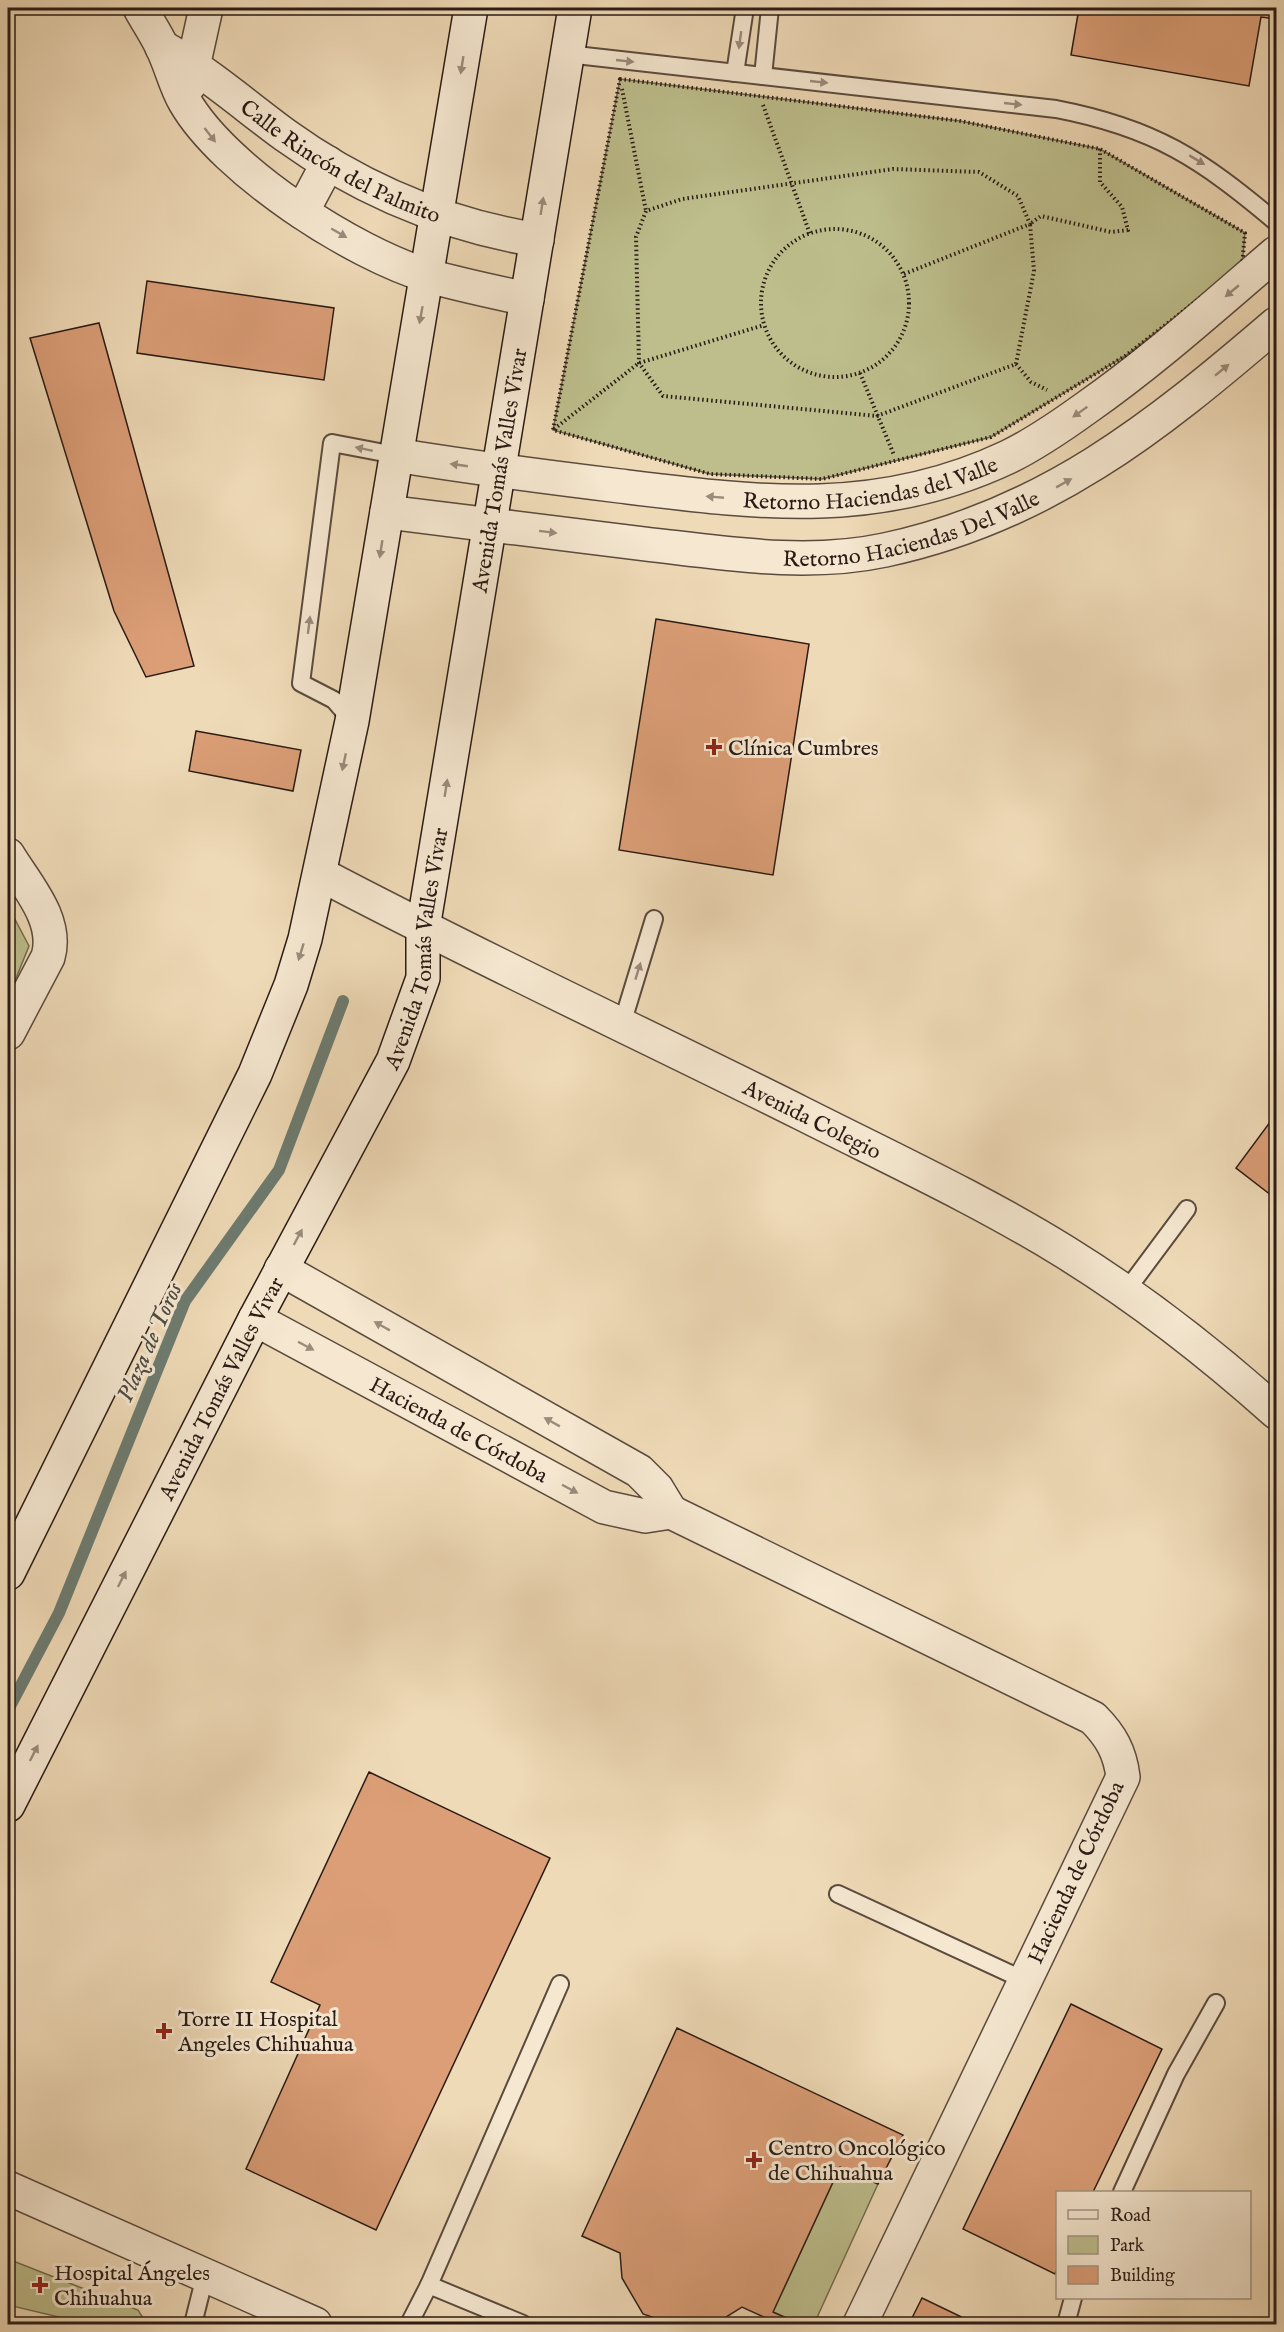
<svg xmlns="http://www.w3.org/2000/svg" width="1284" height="2332" font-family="'IM FELL English',serif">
<rect width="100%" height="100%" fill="#efdab7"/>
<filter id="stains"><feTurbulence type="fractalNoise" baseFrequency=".00333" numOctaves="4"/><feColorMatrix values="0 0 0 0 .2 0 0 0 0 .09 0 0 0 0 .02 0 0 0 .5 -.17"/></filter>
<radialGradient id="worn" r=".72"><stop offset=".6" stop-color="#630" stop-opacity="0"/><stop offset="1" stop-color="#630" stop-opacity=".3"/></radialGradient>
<g fill="#bdbe8c" stroke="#746c50" stroke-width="1.5">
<polygon points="620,79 960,121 1100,149 1245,233 1242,266 1125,356 991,437 822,479 710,474 553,430"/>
<polygon points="8,906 29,946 8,998"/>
<polygon points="840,2167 878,2184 814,2324 800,2324 773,2312"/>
<polygon points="8,2259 138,2310 147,2324 88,2324 8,2305"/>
</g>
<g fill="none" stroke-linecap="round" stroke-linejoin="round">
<polyline stroke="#6d7b70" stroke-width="12" points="8,1710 59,1613 185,1301 279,1170 343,1001"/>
</g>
<g fill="#db9e77" stroke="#2a1b15" stroke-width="1.5">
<polygon points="1079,8 1276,8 1276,19 1261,17 1249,86 1071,55"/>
<polygon points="147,281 334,308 324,380 137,353"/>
<polygon points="99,323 194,666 146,677 114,611 30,338"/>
<polygon points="656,619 809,644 773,875 619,850"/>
<polygon points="196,731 301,750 293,791 189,771"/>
<polygon points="1276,1114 1276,1199 1236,1168"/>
<polygon points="369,1772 550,1858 376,2230 246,2169 320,2005 271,1982"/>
<polygon points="1071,2004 1162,2049 1093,2192 1058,2192 1058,2267 1055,2274 963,2229"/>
<polygon points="677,2028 903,2135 878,2184 840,2167 773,2312 800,2324 779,2324 742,2307 715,2324 672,2324 643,2314 622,2278 620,2253 582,2236"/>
<polygon points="922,2298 976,2324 909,2324"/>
</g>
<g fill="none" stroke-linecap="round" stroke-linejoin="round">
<defs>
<g id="service">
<path d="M 567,54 L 1056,109 C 1155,128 1201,159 1276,222"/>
<polyline points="735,73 745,8"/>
<polyline points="763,76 770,8"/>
<polyline points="352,721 334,700 301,683 332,443 395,455"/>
<polyline points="622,1024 654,919"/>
<polyline points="1126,1291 1187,1209"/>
<polyline points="838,1894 1024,1980"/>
<polyline points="1122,2192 1176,2074 1216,2003"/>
<polyline points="429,2285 560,1984"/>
<polyline points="193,2324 205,2276"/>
<polyline points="409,2324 429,2285 523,2324"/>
<polyline points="1066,2324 1073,2298"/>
</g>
<g id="minor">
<path d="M 140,8 C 147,21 156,34 162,47 C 171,65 175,85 185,102 C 225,171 354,254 429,276 C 461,285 494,292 527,299"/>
<path id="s1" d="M 162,47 C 207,72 244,105 285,135 C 360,189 446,225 537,240"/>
<polyline points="189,85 206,8"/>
<polyline points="302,212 328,163"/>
<path d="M 8,855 C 26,885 59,920 48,957 L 8,1033"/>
<path id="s2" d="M 320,874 C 479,958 641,1033 801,1113 C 890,1158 981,1200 1065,1252 C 1141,1299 1210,1353 1276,1412"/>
<path id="s3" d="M 255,1319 L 604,1507 L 645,1516 L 671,1512 L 657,1489 L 639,1471 L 281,1269"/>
<path d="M 671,1512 L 1093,1718 C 1111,1736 1120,1752 1123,1777 L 860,2324"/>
<polyline points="8,2188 315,2324"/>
</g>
<g id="tertiary">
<path id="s4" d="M 395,455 C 470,467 545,477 620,486 C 758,503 877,519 1008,457 C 1035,444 1061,426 1086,408 C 1153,361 1214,306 1276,253"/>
<path id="s5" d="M 387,512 C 473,523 559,533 645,544 C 724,553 806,567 885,550 C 1045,516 1156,427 1276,324"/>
</g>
<g id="secondary">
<polyline points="8,1573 255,1074 291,985 305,939 352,721 471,8"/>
<path id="s6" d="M 8,1805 L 255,1319 L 393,1061 L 423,978 L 423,928 L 575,8"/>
</g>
</defs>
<use href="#service" stroke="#5b4b3e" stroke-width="20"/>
<use href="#minor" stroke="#5b4b3e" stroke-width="36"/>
<use href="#tertiary" stroke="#5b4b3e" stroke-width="36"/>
<use href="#secondary" stroke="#2a1b15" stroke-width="36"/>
<g stroke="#2a1b15" stroke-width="4" stroke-dasharray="1.5 3" stroke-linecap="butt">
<polygon points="620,79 960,121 1100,149 1245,233 1242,266 1125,356 991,437 822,479 710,474 553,430"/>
<polyline points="622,89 646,211"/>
<polyline points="763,105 810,234"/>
<circle cx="835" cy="303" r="74"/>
<polyline points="904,274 1030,224 1018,196 979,172 893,169 682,199 646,211 636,237 639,363 663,396 877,416 1016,364 1034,271 1030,224 1041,216 1111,232 1128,230 1122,207 1100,182 1100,149"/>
<polyline points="1016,364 1031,382 1047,390"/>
<polyline points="860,373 894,455"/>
<polyline points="554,429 639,363 764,325"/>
</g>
<use href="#service" stroke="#f5e7d0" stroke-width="16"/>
<use href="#minor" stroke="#f5e7d0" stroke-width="33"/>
<use href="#tertiary" stroke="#f5e7d0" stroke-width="33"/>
<use href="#secondary" stroke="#f5e7d0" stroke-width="33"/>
</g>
<defs><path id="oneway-solid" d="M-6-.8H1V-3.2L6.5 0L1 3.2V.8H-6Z" transform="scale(1.5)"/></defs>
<g fill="#9a8b7c">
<use href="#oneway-solid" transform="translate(740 40) rotate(98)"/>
<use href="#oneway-solid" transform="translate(625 61) rotate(6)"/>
<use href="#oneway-solid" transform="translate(462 65) rotate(99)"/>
<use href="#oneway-solid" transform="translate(819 82) rotate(6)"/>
<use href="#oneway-solid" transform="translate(1013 104) rotate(6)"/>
<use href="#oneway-solid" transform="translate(210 135) rotate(52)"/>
<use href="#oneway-solid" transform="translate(1197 160) rotate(31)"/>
<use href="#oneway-solid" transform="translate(542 206) rotate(-81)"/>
<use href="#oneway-solid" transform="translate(339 233) rotate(30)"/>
<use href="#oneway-solid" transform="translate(1232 291) rotate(140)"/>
<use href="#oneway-solid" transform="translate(421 315) rotate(100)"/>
<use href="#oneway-solid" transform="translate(1222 370) rotate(-39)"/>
<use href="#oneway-solid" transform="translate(1080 412) rotate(145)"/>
<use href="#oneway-solid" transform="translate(364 449) rotate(-168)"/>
<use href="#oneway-solid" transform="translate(459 465) rotate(-172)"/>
<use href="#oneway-solid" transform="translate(1064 483) rotate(-29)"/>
<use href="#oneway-solid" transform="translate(715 497) rotate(-175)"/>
<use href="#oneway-solid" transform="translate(548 532) rotate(7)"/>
<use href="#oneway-solid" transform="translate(381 549) rotate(99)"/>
<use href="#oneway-solid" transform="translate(309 625) rotate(-83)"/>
<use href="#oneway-solid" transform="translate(344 762) rotate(102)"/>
<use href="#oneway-solid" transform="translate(446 788) rotate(-81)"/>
<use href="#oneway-solid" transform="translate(301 952) rotate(107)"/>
<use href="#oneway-solid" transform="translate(638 971) rotate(-73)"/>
<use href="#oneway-solid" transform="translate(298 1237) rotate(-62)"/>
<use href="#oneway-solid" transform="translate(382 1326) rotate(-151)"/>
<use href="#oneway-solid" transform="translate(306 1346) rotate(28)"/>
<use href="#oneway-solid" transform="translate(552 1422) rotate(-151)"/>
<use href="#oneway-solid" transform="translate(570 1489) rotate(28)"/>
<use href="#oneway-solid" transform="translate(122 1579) rotate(-63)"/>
<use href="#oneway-solid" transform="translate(34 1753) rotate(-63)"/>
</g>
<g fill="#8f2418" stroke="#f5e7d0" stroke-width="2">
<path d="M711 738h6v6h6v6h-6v6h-6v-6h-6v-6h6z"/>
<path d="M161 2022h6v6h6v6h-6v6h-6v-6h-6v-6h6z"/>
<path d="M751 2151h6v6h6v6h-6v6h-6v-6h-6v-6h6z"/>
<path d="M37 2276h6v6h6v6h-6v6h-6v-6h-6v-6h6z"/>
</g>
<g text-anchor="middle" stroke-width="6" stroke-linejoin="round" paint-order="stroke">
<g font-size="22" fill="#2a1b15" stroke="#f5e7d0">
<text dy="8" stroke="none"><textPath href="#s1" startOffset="213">Calle Rincón del Palmito</textPath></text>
<text dy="8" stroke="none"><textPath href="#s6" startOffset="1440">Avenida Tomás Valles Vivar</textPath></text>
<text dy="8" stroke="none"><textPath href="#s4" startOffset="480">Retorno Haciendas del Valle</textPath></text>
<text dy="8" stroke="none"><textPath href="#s5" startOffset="531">Retorno Haciendas Del Valle</textPath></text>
<text dy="8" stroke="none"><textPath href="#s6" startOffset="954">Avenida Tomás Valles Vivar</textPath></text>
<text dy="8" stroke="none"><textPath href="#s2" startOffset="550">Avenida Colegio</textPath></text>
<text dy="8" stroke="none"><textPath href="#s6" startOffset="468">Avenida Tomás Valles Vivar</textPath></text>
<text dy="8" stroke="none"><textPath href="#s3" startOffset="232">Hacienda de Córdoba</textPath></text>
<text transform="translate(1075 1872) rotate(-65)" y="8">Hacienda de Córdoba</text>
</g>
<g font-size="22" fill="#2a1b15" stroke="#f5e7d0" text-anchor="start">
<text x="728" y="755">Clínica Cumbres</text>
<text x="178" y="2026">Torre II Hospital<tspan x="178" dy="25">Angeles Chihuahua</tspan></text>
<text x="768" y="2155">Centro Oncológico<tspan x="768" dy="25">de Chihuahua</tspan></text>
<text x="54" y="2280">Hospital Ángeles<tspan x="54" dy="25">Chihuahua</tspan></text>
</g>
<g font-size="24" font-style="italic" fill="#4c4b43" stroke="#f5e7d0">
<text transform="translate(149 1342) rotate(-66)" y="8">Plaza de Toros</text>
</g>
</g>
<rect width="1284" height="2332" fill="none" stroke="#efdab7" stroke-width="30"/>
<rect x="9" y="9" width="1266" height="2314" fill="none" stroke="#2a1b15" stroke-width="3"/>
<rect x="15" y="15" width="1254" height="2302" fill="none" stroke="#2a1b15" stroke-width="1.5"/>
<rect x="1056" y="2191" width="195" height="108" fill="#f5e7d0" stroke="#a49585" stroke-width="1.5"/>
<rect x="1068" y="2210" width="30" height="9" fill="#f5e7d0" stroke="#a49585" stroke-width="1.5"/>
<text x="1110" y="2221" font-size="18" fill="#2a1b15">Road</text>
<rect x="1068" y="2236" width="30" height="18" fill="#bdbe8c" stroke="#a49585" stroke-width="1.5"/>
<text x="1110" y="2251" font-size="18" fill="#2a1b15">Park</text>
<rect x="1068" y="2266" width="30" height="18" fill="#db9e77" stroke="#a49585" stroke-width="1.5"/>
<text x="1110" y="2281" font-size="18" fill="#2a1b15">Building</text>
<rect width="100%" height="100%" filter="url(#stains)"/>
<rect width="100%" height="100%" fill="url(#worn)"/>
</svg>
